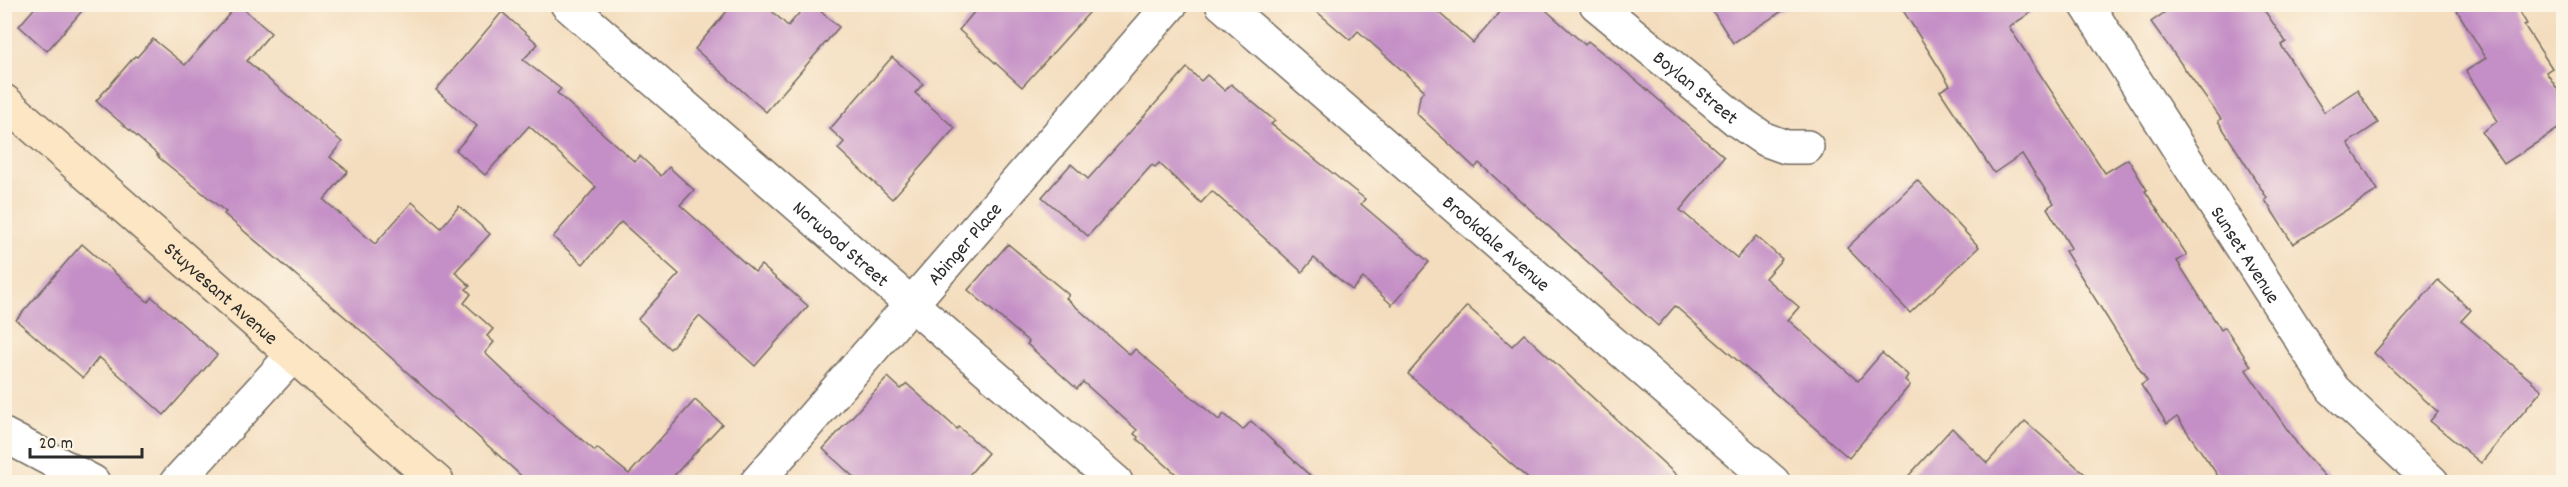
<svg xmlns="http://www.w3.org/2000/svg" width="2568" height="487" font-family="Dekko,sans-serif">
<rect width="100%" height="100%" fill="#fcf5e5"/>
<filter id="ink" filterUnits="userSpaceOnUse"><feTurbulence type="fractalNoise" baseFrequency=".0167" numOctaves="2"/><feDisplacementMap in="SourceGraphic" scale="12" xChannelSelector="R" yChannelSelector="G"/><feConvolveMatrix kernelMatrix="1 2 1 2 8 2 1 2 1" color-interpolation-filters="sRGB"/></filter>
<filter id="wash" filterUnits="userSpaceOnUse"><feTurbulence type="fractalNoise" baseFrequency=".008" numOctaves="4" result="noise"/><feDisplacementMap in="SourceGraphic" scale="24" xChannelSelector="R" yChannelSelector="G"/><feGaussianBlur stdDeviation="1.35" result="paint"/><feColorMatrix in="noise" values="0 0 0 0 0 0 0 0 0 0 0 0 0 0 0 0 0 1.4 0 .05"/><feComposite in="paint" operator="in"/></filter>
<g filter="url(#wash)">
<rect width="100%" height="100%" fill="#f4ddbe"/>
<g id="blocks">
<g fill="#c48fc6">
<polygon points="38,4 88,4 47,51 19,26"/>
<polygon points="238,4 271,33 247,61 342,142 330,157 348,171 324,200 375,244 412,202 441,228 459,206 490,234 455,272 470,286 466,289 471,294 464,303 493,329 487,336 494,342 485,353 528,394 595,451 597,448 629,474 695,400 722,424 667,483 529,483 365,334 224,214 226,212 157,156 158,155 96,101 135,56 137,57 153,39 185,65"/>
<polygon points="733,4 764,4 788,26 807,4 812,4 839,27 766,112 695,49"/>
<polygon points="981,4 1097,4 1022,87 959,30"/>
<polygon points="1308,4 1429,4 1473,43 1507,4 1539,4 1585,45 1588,41 1636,80 1724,157 1680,210 1737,258 1756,236 1782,259 1765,278 1799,307 1788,320 1858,381 1882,353 1908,375 1905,380 1910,385 1849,458 1675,306 1658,326 1479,163 1475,168 1417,114 1420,96 1424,90 1358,31 1350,40"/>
<polygon points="1708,4 1793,4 1733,43"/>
<polygon points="1899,4 2044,4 2009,27 2105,173 2128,159 2147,190 2145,191 2187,255 2177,261 2221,330 2225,327 2251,366 2246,370 2300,448 2331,483 2223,483 2177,417 2167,424 2141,385 2147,381 2065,251 2071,248 2047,208 2054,203 2022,154 1994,173 1940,91 1950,85"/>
<polygon points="2177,4 2260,4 2286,42 2281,45 2324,112 2357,90 2378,123 2348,143 2378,190 2293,244 2265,200 2267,198 2218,121 2221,119 2151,22"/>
<polygon points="2453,4 2515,4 2527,24 2524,25 2552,68 2546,72 2564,99 2564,125 2504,164 2482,132 2498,121 2466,71 2486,58"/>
<polygon points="502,12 538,44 523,60 561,89 557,93 635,162 640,156 661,176 669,167 694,190 680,205 755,272 761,265 808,306 755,366 699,316 670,349 638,319 679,274 621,222 583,264 553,237 596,187 529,126 485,175 456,150 477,126 436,90"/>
<polygon points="892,57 923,84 915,93 955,128 892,199 838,149 844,142 830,129"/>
<polygon points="1187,68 1201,81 1207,75 1225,91 1231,84 1275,121 1271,124 1365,199 1361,204 1429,262 1392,305 1363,278 1352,290 1314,258 1302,272 1212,191 1201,203 1159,163 1155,167 1152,165 1088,236 1042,197 1071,164 1088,179"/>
<polygon points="1917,180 1979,247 1910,313 1847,248"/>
<polygon points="82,244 148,302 152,297 217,355 164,415 99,357 83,378 16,320"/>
<polygon points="1008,244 1069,295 1066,298 1130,355 1135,349 1219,420 1224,414 1243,430 1251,421 1318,483 1186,483 1137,439 1138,437 1134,434 1137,430 1083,382 1077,389 1027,344 1029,342 968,290"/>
<polygon points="2438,280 2471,310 2461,321 2542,390 2481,463 2430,421 2438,412 2374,353"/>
<polygon points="1467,306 1512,346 1524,334 1685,483 1533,483 1408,374"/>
<polygon points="888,377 901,389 907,384 957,429 959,427 988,453 962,483 860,483 823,449"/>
<polygon points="2025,421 2095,483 1902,483 1952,428 1987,463"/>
</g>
</g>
</g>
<g filter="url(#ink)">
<use href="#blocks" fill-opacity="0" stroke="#71695e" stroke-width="1.5"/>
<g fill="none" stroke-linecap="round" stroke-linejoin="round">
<defs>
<g id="minor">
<path id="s1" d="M 567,4 L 1116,482"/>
<path id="s2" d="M 1222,4 L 1773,482"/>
<path id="s3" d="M 1596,4 L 1738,121 L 1764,139 L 1786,147 L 1807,147"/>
<path id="s4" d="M 2086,4 L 2333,389 L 2432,482"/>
<polyline points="4,435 93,482"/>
<polyline points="177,482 293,355"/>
<path id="s5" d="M 757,482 L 1171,4"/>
</g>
<g id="secondary">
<path id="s6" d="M 4,101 L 437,482"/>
</g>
</defs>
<use href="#minor" stroke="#71695e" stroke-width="36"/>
<use href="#secondary" stroke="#71695e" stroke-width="36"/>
<use href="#minor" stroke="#fff" stroke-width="33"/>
<use href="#secondary" stroke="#fce6c4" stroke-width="33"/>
</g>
</g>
<g text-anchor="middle" stroke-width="6" stroke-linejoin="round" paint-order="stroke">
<g font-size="20" fill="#2b2b2b" stroke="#fcf5e5">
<text dy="7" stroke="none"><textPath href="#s3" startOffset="130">Boylan Street</textPath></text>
<text dy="7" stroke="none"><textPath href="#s5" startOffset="316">Abinger Place</textPath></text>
<text dy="7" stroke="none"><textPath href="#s1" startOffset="364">Norwood Street</textPath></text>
<text dy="7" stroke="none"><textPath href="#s2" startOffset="364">Brookdale Avenue</textPath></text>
<text dy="7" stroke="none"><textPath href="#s4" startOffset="297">Sunset Avenue</textPath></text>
<text dy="7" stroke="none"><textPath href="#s6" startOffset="290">Stuyvesant Avenue</textPath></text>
</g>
</g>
<rect width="2568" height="487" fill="none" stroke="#fcf5e5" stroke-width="24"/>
<path d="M30 448v9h112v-9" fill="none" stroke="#2b2b2b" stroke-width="3"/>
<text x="39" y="448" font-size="18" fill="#2b2b2b" stroke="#fcf5e5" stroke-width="4.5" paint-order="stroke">20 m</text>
</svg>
